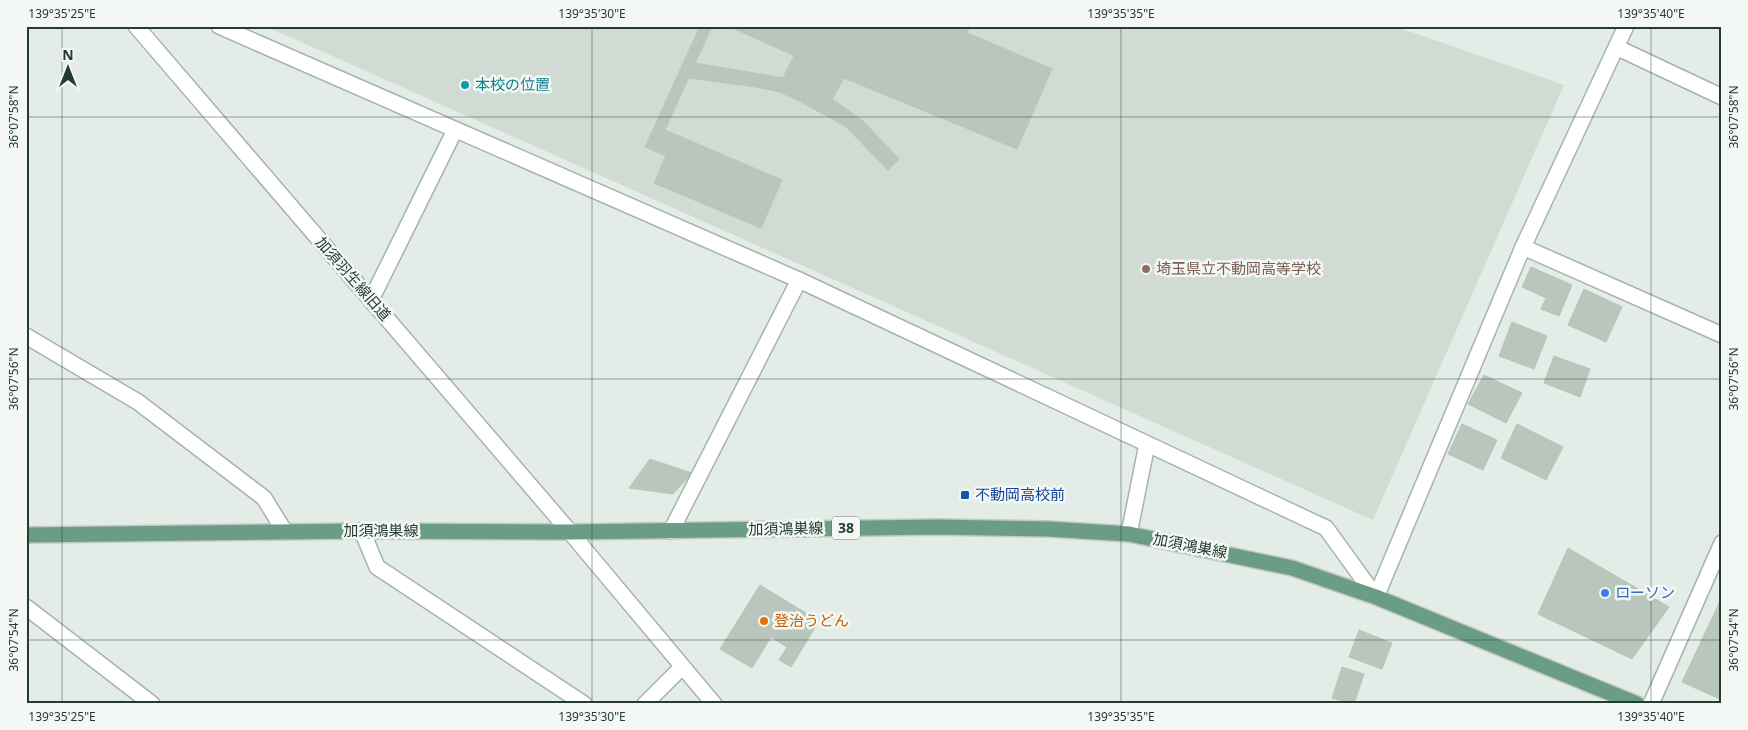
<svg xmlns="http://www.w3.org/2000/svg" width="1748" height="730" font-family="'Noto Sans','Noto Sans JP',sans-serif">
<rect width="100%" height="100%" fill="#e3ece6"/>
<polygon fill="#d1dbd4" points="265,26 1394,26 1564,85 1373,520"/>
<g fill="#b9c6be" stroke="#b6c5bb">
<polygon points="700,26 712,26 665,130 782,180 761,228 654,183 666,156 645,147"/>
<polygon points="728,26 951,26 1052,69 1017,149 844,78"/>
<polygon points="951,26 970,26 967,33"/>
<polygon points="794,56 844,78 832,99 863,121 899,159 888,170 845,126 803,103 780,92 756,87 689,78 695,63 783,78"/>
<polygon points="1531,267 1572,285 1559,316 1541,309 1546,298 1522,287"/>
<polygon points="1584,289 1622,307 1606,342 1568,325"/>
<polygon points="1512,322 1547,336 1534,369 1499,356"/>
<polygon points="1554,356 1590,369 1580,397 1544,383"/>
<polygon points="1484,375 1522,393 1506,423 1468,404"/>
<polygon points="1462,424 1497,440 1483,470 1448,454"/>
<polygon points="1517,424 1563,447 1546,480 1501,458"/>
<polygon points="650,459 692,473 673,494 629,488"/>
<polygon points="1568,548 1669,607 1632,659 1538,614"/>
<polygon points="760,585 819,621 791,667 779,660 787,647 771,637 752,668 720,649"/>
<polygon points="1722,597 1722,700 1682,682"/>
<polygon points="1359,630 1392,643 1382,669 1349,657"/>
<polygon points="1342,667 1364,674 1354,704 1332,698"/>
</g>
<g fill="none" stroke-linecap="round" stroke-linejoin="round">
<defs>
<g id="minor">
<polyline points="136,26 570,532 714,704"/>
<polyline points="219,26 799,280 1326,528 1376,597"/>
<polyline points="1618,48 1722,97"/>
<polyline points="1523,247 1722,335"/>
<polyline points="371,300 455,130"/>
<polyline points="26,336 138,402 264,498 285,532"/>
<polyline points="362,531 377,567 584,704"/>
<polyline points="671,531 799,280"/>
<polyline points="1129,534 1147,444"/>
<polyline points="1376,597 1523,247 1626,26"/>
<polyline points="26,607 152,704"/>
<polyline points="645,704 682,667"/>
<polyline points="1651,704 1722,543"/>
</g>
<polyline id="major" points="26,535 362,531 570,532 937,527 1048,529 1129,534 1292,568 1376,597 1637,704"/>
</defs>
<use href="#minor" stroke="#a6b3ac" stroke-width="18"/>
<use href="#major" stroke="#c2c8c5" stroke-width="18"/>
<use href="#minor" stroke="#fff" stroke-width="15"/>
<use href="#major" stroke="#6b9d85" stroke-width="15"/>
</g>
<path fill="none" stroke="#243b30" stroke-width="1" stroke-opacity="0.45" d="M 62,26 L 62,704M 592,26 L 592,704M 1121,26 L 1121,704M 1651,26 L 1651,704M 26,117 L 1722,117M 26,379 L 1722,379M 26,640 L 1722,640"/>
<circle fill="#0f9aa8" stroke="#f3f8f5" stroke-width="2" cx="465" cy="85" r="5"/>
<circle fill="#8d6e63" stroke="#f3f8f5" stroke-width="2" cx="1146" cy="269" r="5"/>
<rect fill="#1a4fb4" stroke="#f3f8f5" stroke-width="2" x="960" y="490" width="10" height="10" rx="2.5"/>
<circle fill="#3f7fe0" stroke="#f3f8f5" stroke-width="2" cx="1605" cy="593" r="5"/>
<circle fill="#e8710a" stroke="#f3f8f5" stroke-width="2" cx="764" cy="621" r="5"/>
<g text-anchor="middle" stroke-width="5" stroke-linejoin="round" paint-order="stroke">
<rect fill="#f3f8f5" stroke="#62746b" stroke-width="1" x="832" y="516.5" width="28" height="23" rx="4"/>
<g font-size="14" font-weight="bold" fill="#243b30">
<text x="846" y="533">38</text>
</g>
<g font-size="15" fill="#0d838f" stroke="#f3f8f5" text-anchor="start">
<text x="475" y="90">本校の位置</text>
</g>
<g font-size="15" fill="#785e54" stroke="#f3f8f5" text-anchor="start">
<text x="1156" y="274">埼玉県立不動岡高等学校</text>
</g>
<g font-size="15" fill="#243b30" stroke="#f3f8f5">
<text transform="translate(353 279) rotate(49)" y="5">加須羽生線旧道</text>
<text transform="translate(786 529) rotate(-1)" y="5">加須鴻巣線</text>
<text x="381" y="536">加須鴻巣線</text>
<text transform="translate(1190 546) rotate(11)" y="5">加須鴻巣線</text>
</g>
<g font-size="15" fill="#164399" stroke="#f3f8f5" text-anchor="start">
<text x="975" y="500">不動岡高校前</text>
</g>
<g font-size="15" fill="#366cbe" stroke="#f3f8f5" text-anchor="start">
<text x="1615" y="598">ローソン</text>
</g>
<g font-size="15" fill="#c56008" stroke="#f3f8f5" text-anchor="start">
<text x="774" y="626">登治うどん</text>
</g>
</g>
<rect width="1748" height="730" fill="none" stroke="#f3f8f5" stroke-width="55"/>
<g transform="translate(68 68)" stroke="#f3f8f5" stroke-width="4" paint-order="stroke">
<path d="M0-4L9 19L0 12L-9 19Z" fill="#243b30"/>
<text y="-8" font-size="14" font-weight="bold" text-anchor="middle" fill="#243b30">N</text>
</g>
<rect x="28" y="28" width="1692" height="674" fill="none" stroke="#243b30" stroke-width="2"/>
<g font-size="12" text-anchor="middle" fill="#243b30">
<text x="62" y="18">139°35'25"E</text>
<text x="592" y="18">139°35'30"E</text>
<text x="1121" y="18">139°35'35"E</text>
<text x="1651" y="18">139°35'40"E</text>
<text transform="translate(14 117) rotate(-90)" y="4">36°07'58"N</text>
<text transform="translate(1734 117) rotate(-90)" y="4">36°07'58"N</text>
<text transform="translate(14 379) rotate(-90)" y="4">36°07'56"N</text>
<text transform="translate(1734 379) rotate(-90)" y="4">36°07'56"N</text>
<text transform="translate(14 640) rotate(-90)" y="4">36°07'54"N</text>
<text transform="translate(1734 640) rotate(-90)" y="4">36°07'54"N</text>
<text x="62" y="721">139°35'25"E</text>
<text x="592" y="721">139°35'30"E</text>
<text x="1121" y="721">139°35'35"E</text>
<text x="1651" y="721">139°35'40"E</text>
</g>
</svg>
